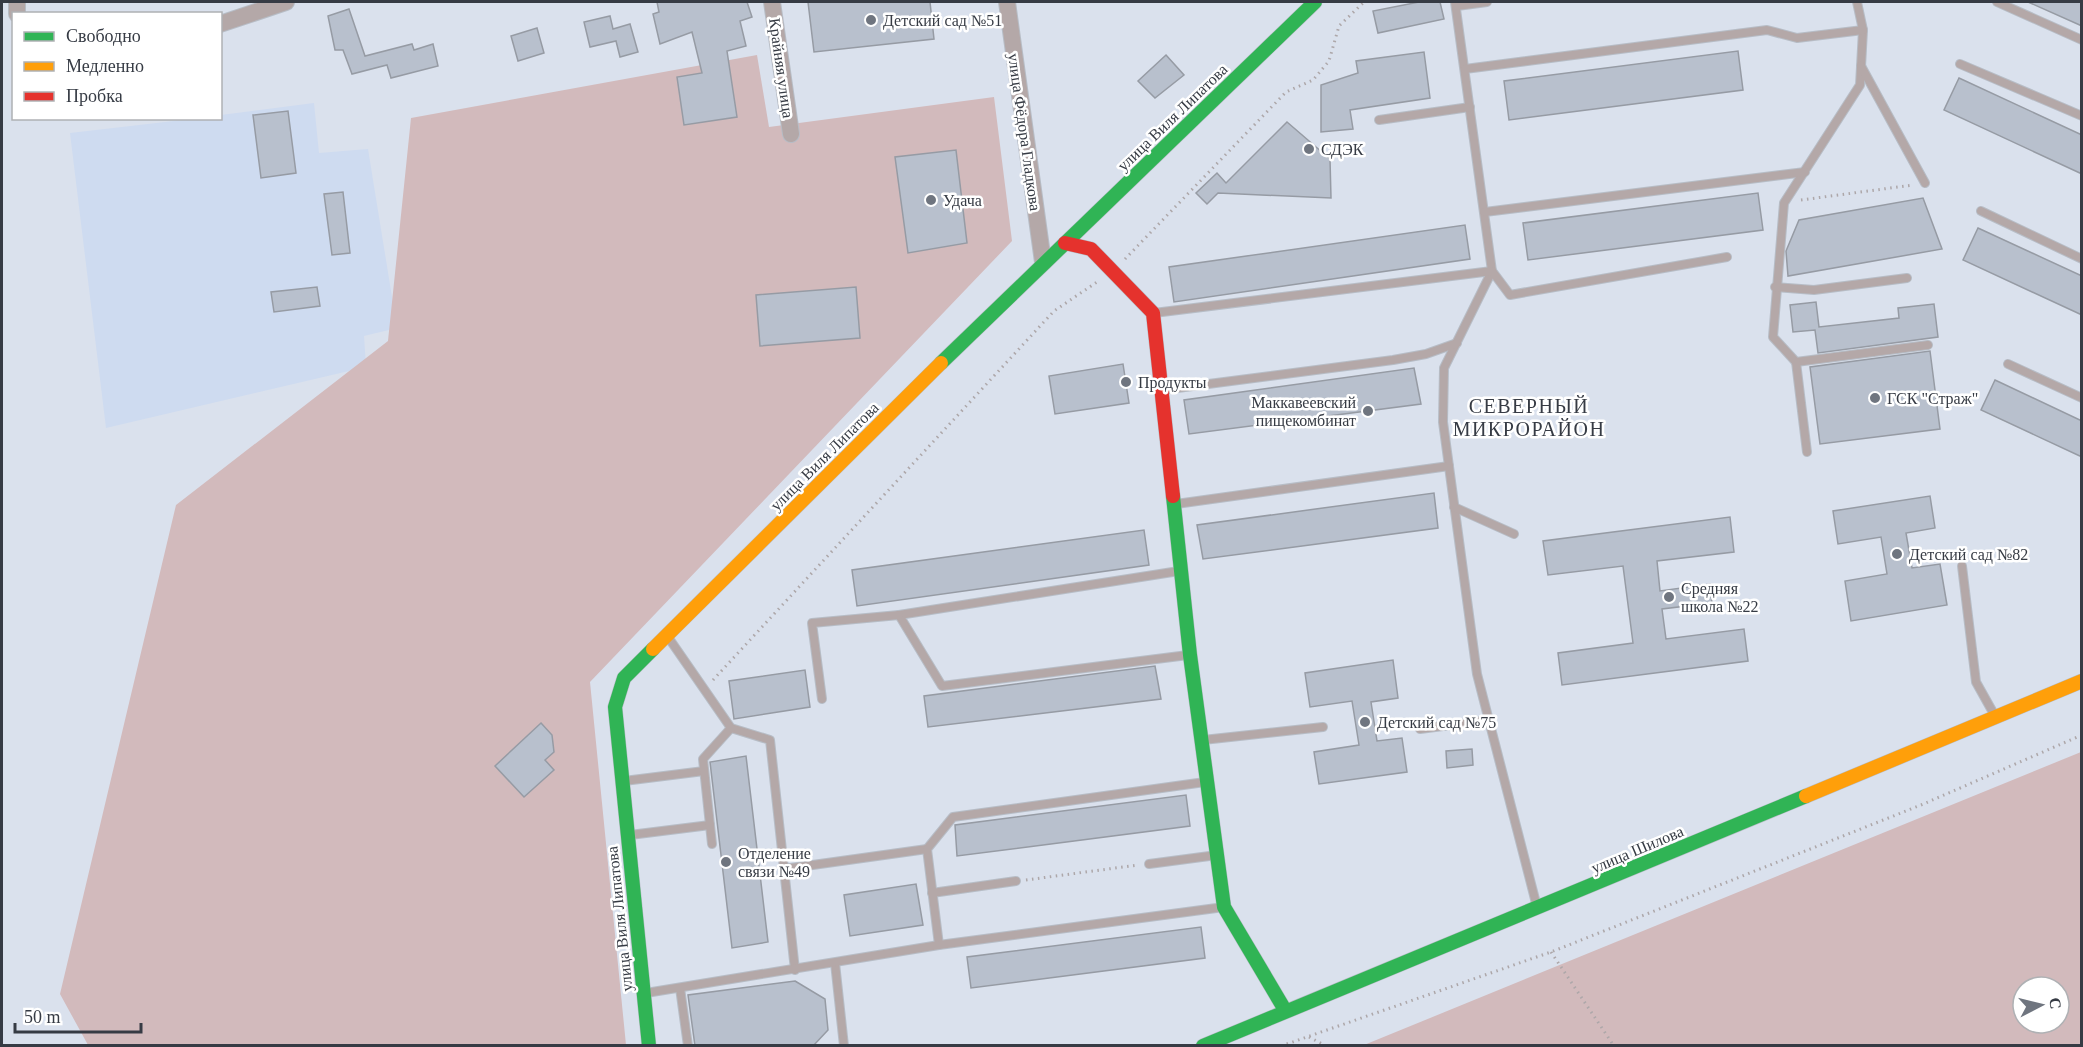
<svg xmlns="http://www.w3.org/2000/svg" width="2083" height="1047" font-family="Georgia,serif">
<rect width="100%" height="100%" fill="#dae1ed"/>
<polygon fill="#cedbf0" points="314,103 319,153 368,149 397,328 364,336 366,367 106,428 70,133 191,119 220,118 221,115"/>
<g fill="#d2babc" fill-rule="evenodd">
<polygon points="757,55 769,127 994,97 1012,241 590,682 626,1045 88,1045 60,994 176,505 388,341 411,118"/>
<path d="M 2081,752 L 2081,1045 L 1364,1045 ZM 2023,987 L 2059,987 L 2059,1023 L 2023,1023 Z"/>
</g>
<g fill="#b8c0cd" stroke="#969ba4" stroke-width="1.5">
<polygon points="657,2 747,2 752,17 740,21 746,46 727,51 737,117 684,125 677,77 702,73 692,32 660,44 653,14 659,12"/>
<polygon points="808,2 930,2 934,39 814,52"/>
<polygon points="1419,2 1440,2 1444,19 1378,33 1373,11"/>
<polygon points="2028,2 2082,2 2082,26"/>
<polygon points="349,9 365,56 412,44 414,50 433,44 438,66 391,78 387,65 352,74 343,50 335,50 328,16"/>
<polygon points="610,16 613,29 630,24 638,52 620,57 616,41 590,47 584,22"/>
<polygon points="537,28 544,53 518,61 511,36"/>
<polygon points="1738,51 1743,90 1509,120 1504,81"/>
<polygon points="1424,52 1430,98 1350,110 1353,129 1321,132 1321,85 1358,73 1356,61"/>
<polygon points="1166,55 1184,75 1155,98 1138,81"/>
<polygon points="1959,78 2082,135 2082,174 1944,110"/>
<polygon points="288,111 296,173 261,178 253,115"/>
<polygon points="1287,122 1330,159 1331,198 1218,193 1207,204 1196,193 1217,173 1226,183"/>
<polygon points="956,150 967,243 908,253 895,157"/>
<polygon points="343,192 350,253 332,255 324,194"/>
<polygon points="1758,193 1763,230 1528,260 1523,223"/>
<polygon points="1923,198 1942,249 1788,276 1786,251 1799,220"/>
<polygon points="1465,225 1470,259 1174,302 1169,267"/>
<polygon points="1978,228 2082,276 2082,315 1963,260"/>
<polygon points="317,287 320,306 274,312 271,292"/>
<polygon points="856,287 860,338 760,346 756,295"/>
<polygon points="1816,302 1819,327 1899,318 1898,308 1934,304 1938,337 1818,353 1815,330 1793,332 1790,305"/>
<polygon points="1930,351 1940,429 1820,444 1810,367"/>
<polygon points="1123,364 1129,403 1055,414 1049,376"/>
<polygon points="1414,368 1421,404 1189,434 1184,400"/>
<polygon points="1995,380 2082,421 2082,457 1981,410"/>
<polygon points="1434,493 1438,528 1203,559 1197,525"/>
<polygon points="1930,496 1935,528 1906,533 1912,568 1940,564 1947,605 1851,621 1845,581 1887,574 1881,537 1838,544 1833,511"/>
<polygon points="1730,517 1734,552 1657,561 1660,591 1710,584 1712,603 1662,609 1666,639 1744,629 1748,661 1562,685 1558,653 1633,643 1623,566 1548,575 1543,541"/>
<polygon points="1144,530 1149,565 857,606 852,570"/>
<polygon points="1393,660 1398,698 1371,702 1377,741 1402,738 1407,772 1319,784 1314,752 1359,745 1352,701 1310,707 1305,673"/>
<polygon points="1155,666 1161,699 928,727 924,696"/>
<polygon points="805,670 810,707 734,719 729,681"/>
<polygon points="541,723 552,735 554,752 545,760 554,770 524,797 495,766"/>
<polygon points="1472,749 1473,765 1447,768 1446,751"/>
<polygon points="746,756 768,942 732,948 710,762"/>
<polygon points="1186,795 1190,826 957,856 955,825"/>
<polygon points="916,884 923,925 850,936 844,895"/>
<polygon points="1201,927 1205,958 971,988 967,957"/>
<polygon points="795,981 825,999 828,1030 813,1046 695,1046 688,995"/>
</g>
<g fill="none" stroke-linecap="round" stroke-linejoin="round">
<defs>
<g id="lane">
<polyline points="1455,2 1492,271 1444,368 1443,422 1477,674 1537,907"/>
<polyline points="1857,2 1863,30 1860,85 1784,203 1773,337 1796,362 1928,345"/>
<polyline points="1997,2 2082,40"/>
<polyline points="1457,6 1487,2"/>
<polyline points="1960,64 2082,116"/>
<polyline points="1861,66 1925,183"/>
<polyline points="1465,69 1767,30 1797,38 1863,30"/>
<polyline points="1379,120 1470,107"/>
<polyline points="1981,211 2082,259"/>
<polyline points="1485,212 1805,172"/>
<polyline points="1775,287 1814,290 1907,278"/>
<polyline points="1154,313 1492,271 1510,295 1727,257"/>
<polyline points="1796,362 1807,452"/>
<polyline points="2008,364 2082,398"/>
<polyline points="1162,390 1393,360 1426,354 1457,343"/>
<polyline points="1176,504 1449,466"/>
<polyline points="1454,507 1514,534"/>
<polyline points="1962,566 1976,682 1995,716"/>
<polyline points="1179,571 899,615 942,686 1188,655"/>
<polyline points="668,637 731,728 770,740 795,970"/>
<polyline points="822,699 812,623 899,615"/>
<polyline points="1420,729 1489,720"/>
<polyline points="1203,740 1323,727"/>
<polyline points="624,781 704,771"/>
<polyline points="630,835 710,825"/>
<polyline points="712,844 703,759 731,728"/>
<polyline points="1149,864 1217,855"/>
<polyline points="784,869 927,849"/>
<polyline points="932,893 1016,881"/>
<polyline points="939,945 927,849 953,817 1205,782"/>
<polyline points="835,963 844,1046"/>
<polyline points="680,988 688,1046"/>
<polyline points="646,993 939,945 1224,907"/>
</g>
<g id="street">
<polyline points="17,2 17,14"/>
<polyline points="772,2 791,134"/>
<polyline points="1007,2 1043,262"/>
<polyline points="220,24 286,2"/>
</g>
<g id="fast">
<polyline points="941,363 1315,2"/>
<polyline points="1173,496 1190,655 1224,907 1285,1010"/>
<polyline points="649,1046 615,707 624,678 653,649"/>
<polyline points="1203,1046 1806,796"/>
</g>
<g id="slow">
<polyline points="653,649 941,363"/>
<polyline points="1806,796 2082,681"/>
</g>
<polyline id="jam" points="1065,243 1091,249 1153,313 1173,496"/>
</defs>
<use href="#lane" stroke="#b7bdc6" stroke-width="10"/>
<use href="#street" stroke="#b7bdc6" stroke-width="18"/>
<use href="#fast" stroke="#b7bdc6" stroke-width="15"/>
<use href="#slow" stroke="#b7bdc6" stroke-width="15"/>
<use href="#jam" stroke="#b7bdc6" stroke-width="15"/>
<g stroke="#ada7a9" stroke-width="3" stroke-dasharray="1.5 4.5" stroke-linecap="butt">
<polyline points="1801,200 1913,185"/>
<polyline points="1125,259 1286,92 1313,80 1329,61 1339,26 1364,2"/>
<polyline points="713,680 1054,311 1097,282"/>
<polyline points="1026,880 1138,865"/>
<polyline points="1551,952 1614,1046"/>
<polyline points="1309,1037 1326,1046"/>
<polyline points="1281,1046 1551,952 1921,805 2082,735"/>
</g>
<use href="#lane" stroke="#b4a8a8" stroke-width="8"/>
<use href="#street" stroke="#b4a8a8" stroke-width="16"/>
<use href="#fast" stroke="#30b455" stroke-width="14"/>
<use href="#slow" stroke="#ff9f0a" stroke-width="14"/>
<use href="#jam" stroke="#e5322d" stroke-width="14"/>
</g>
<g fill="#6f757f" stroke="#fff" stroke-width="2">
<circle cx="871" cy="20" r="6"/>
<circle cx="1309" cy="149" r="6"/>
<circle cx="931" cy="200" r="6"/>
<circle cx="1126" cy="382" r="6"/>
<circle cx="1875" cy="398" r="6"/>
<circle cx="1368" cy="411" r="6"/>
<circle cx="1897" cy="554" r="6"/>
<circle cx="1669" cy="597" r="6"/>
<circle cx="1365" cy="722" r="6"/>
<circle cx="726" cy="862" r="6"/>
</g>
<g text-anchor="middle" stroke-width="5" stroke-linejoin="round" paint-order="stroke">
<g font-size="16" fill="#363b44" stroke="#fff" text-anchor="start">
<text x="883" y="26">Детский сад №51</text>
<text x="1321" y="155">СДЭК</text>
<text x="943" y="206">Удача</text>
<text x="1138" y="388">Продукты</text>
<text x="1887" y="404">ГСК "Страж"</text>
<text x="1356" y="408" text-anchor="end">Маккавеевский<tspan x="1356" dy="18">пищекомбинат</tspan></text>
<text x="1909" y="560">Детский сад №82</text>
<text x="1681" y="594">Средняя<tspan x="1681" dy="18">школа №22</tspan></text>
<text x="1377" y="728">Детский сад №75</text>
<text x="738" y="859">Отделение<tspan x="738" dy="18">связи №49</tspan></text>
</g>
<g font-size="16" fill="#363b44" stroke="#fff">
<text transform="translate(782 68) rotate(82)" y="6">Крайняя улица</text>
<text transform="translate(1172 117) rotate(-44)" y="6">улица Виля Липатова</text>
<text transform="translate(1025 132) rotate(82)" y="6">улица Фёдора Гладкова</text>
<text transform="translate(824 456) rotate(-45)" y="6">улица Виля Липатова</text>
<text transform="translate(1637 849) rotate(-23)" y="6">улица Шилова</text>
<text transform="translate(619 919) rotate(-96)" y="6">улица Виля Липатова</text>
</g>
<g font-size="20" letter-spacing="1.5" fill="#363b44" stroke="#fff">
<text x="1529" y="413">СЕВЕРНЫЙ<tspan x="1529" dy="23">МИКРОРАЙОН</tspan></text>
</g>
</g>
<rect width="2083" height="1047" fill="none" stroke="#363b44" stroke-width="6"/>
<rect x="12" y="12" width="210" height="108" fill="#ffffff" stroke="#afb1b4" stroke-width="1.5"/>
<rect x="24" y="32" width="30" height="9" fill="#30b455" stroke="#afb1b4" stroke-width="1.5"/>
<text x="66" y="42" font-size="18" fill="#363b44">Свободно</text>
<rect x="24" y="62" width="30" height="9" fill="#ff9f0a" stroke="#afb1b4" stroke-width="1.5"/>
<text x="66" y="72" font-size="18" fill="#363b44">Медленно</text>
<rect x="24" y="92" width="30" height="9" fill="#e5322d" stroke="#afb1b4" stroke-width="1.5"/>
<text x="66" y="102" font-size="18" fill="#363b44">Пробка</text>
<g transform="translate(2041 1005) rotate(83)"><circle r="28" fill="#ffffff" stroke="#afb1b4" stroke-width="1.5"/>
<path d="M0-4.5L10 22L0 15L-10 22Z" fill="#6f757f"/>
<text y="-9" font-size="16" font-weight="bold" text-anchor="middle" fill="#363b44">С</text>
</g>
<path d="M15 1023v9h126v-9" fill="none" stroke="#363b44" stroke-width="3"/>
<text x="24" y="1023" font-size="18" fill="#363b44" stroke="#ffffff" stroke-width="4.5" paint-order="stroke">50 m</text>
</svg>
